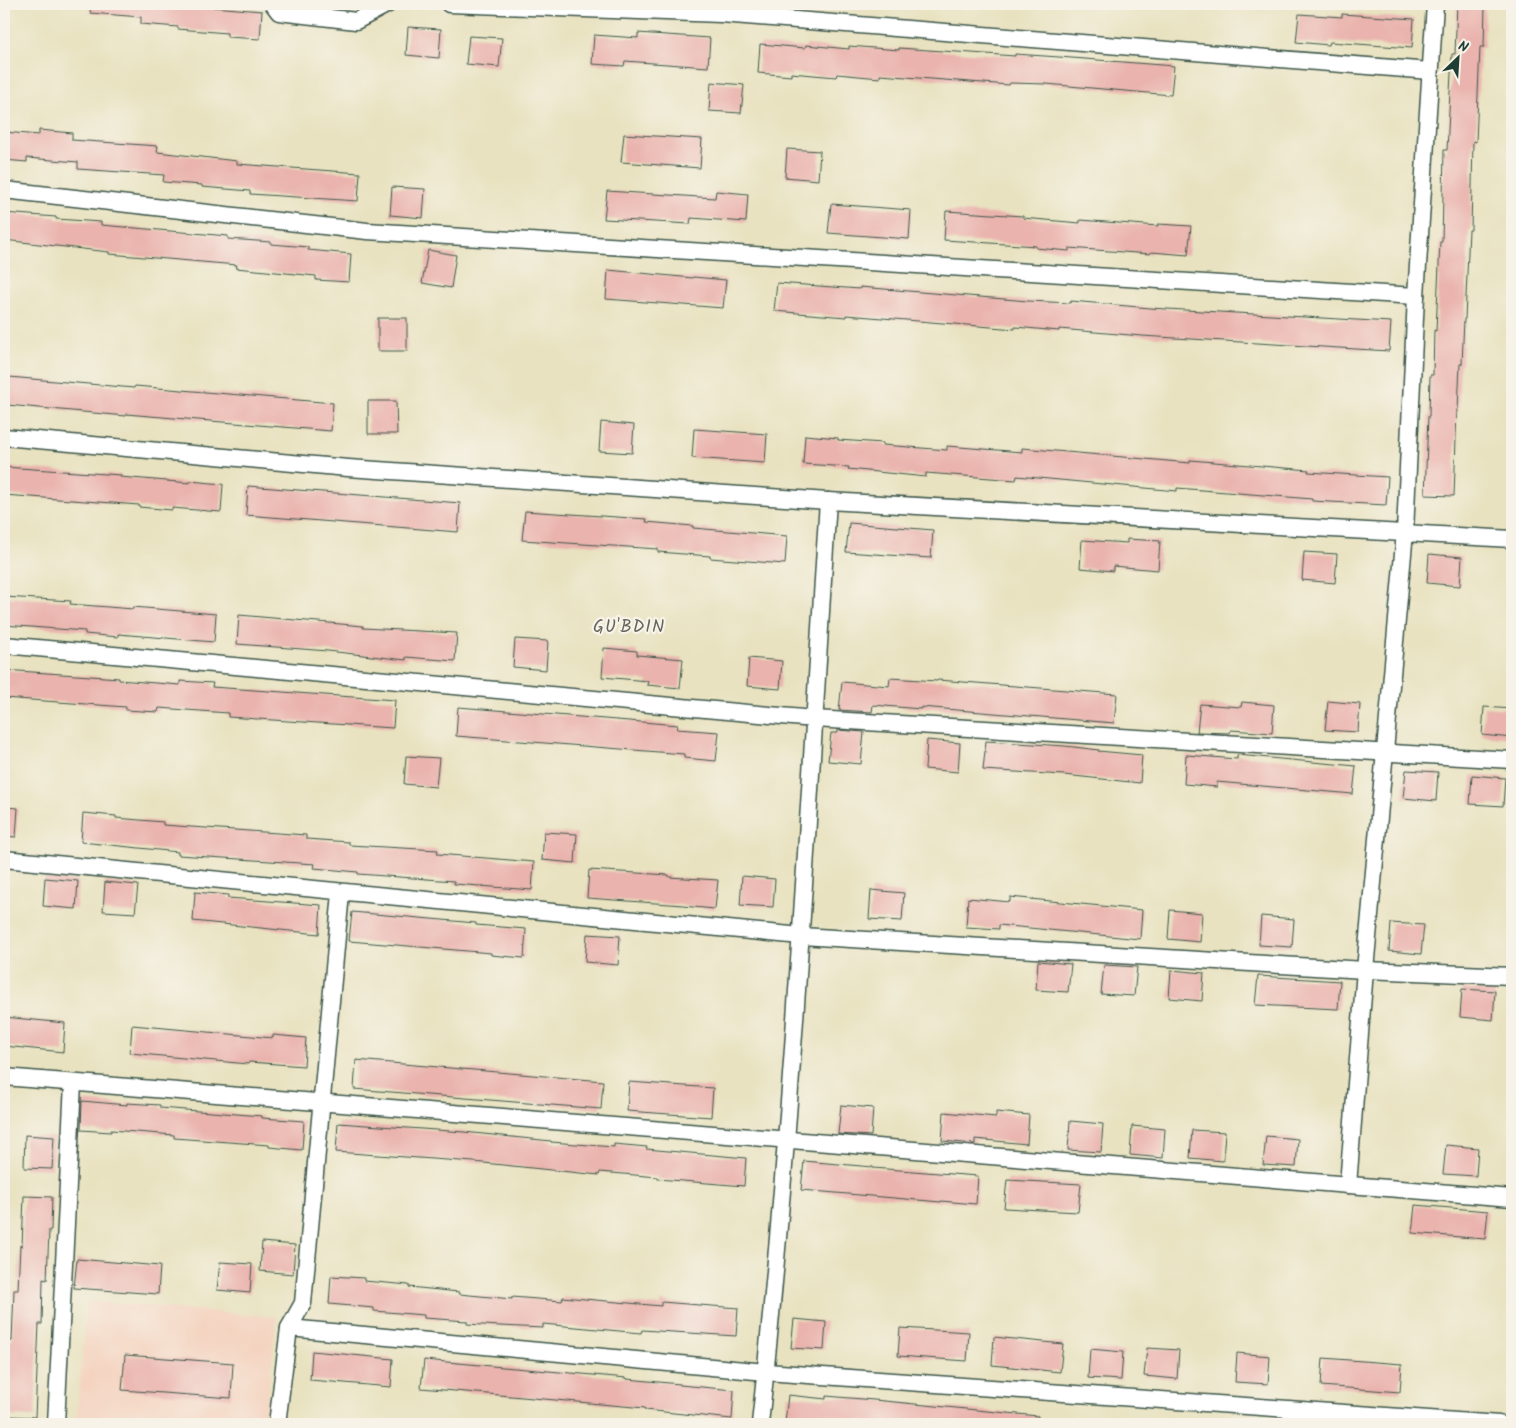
<svg xmlns="http://www.w3.org/2000/svg" width="1516" height="1428" font-family="Kalam,sans-serif">
<rect width="100%" height="100%" fill="#f7f3e8"/>
<filter id="ink" filterUnits="userSpaceOnUse"><feTurbulence type="fractalNoise" baseFrequency=".02" numOctaves="2"/><feDisplacementMap in="SourceGraphic" scale="10" xChannelSelector="R" yChannelSelector="G"/><feConvolveMatrix kernelMatrix="1 2 1 2 8 2 1 2 1" color-interpolation-filters="sRGB"/></filter>
<filter id="wash" filterUnits="userSpaceOnUse"><feTurbulence type="fractalNoise" baseFrequency=".0096" numOctaves="4" result="noise"/><feDisplacementMap in="SourceGraphic" scale="20" xChannelSelector="R" yChannelSelector="G"/><feGaussianBlur stdDeviation="1.12" result="paint"/><feColorMatrix in="noise" values="0 0 0 0 0 0 0 0 0 0 0 0 0 0 0 0 0 1.4 0 .05"/><feComposite in="paint" operator="in"/></filter>
<g filter="url(#wash)">
<rect width="100%" height="100%" fill="#e8e2c0"/>
<polygon fill="#f4d3c0" points="87,1301 277,1317 264,1424 76,1424"/>
<g id="blocks">
<g fill="#eab3ad">
<polygon points="91,4 213,4 213,7 262,11 260,39 227,37 227,33 178,29 178,27 141,24 141,17 90,13"/>
<polygon points="1457,4 1485,4 1484,47 1480,47 1476,142 1473,141 1471,230 1469,230 1465,319 1464,319 1462,364 1460,364 1458,409 1457,409 1454,496 1425,495 1428,416 1429,416 1430,375 1433,375 1434,330 1436,331 1440,242 1442,242 1444,150 1447,150 1452,54 1455,54"/>
<polygon points="1299,14 1342,17 1342,14 1414,19 1412,48 1330,42 1329,45 1296,42"/>
<polygon points="408,27 441,29 439,58 406,55"/>
<polygon points="638,33 710,38 708,67 625,61 624,66 592,64 594,35 638,38"/>
<polygon points="469,36 502,38 499,67 466,64"/>
<polygon points="760,44 805,48 806,45 849,49 849,46 899,50 899,48 1015,56 1015,54 1059,57 1174,66 1171,95 1046,84 1010,83 1009,85 880,75 880,78 837,74 836,77 791,73 791,76 758,73"/>
<polygon points="711,82 744,85 741,113 709,111"/>
<polygon points="39,130 72,133 72,140 158,146 157,152 237,161 237,164 360,173 358,201 250,194 250,191 202,187 202,185 163,182 164,175 78,169 78,162 27,158 27,162 4,160 4,132 39,135"/>
<polygon points="624,134 702,139 700,168 621,162"/>
<polygon points="787,149 820,151 818,180 785,177"/>
<polygon points="392,187 425,189 423,218 390,215"/>
<polygon points="607,191 715,198 716,191 748,194 746,222 691,218 690,224 604,219"/>
<polygon points="831,204 911,210 909,239 828,233"/>
<polygon points="946,211 1023,216 1023,218 1080,223 1080,220 1158,226 1158,224 1191,226 1188,255 1151,252 1150,254 1069,248 1069,251 1036,248 1036,246 944,240"/>
<polygon points="4,213 56,217 56,219 101,222 101,225 228,236 228,239 271,242 271,244 308,247 308,250 351,254 349,282 316,280 316,276 236,268 237,265 109,254 109,252 4,240"/>
<polygon points="428,250 456,255 451,288 422,283"/>
<polygon points="608,270 693,278 693,277 726,280 723,308 606,299"/>
<polygon points="777,283 860,289 860,287 1028,301 1071,303 1071,301 1150,308 1391,322 1389,351 1142,336 1059,329 1059,331 1015,327 1015,329 846,315 846,317 774,311"/>
<rect x="378" y="318" width="29" height="33"/>
<polygon points="9,377 134,388 135,386 333,403 331,431 126,414 126,416 7,405"/>
<polygon points="368,401 396,401 397,434 368,434"/>
<polygon points="601,422 634,425 632,453 599,451"/>
<polygon points="694,429 767,434 765,463 692,458"/>
<polygon points="805,435 838,438 838,440 883,443 883,445 947,450 947,446 1022,452 1022,448 1190,463 1190,460 1309,470 1308,472 1388,477 1386,505 1312,501 1312,499 1177,488 1177,491 1017,476 1016,480 926,473 926,477 848,469 849,467 803,464"/>
<polygon points="4,467 121,475 120,477 190,483 190,481 223,484 221,512 172,508 172,510 139,507 139,505 4,495"/>
<polygon points="248,486 460,503 458,532 246,515"/>
<polygon points="525,511 647,519 646,522 693,526 693,528 787,536 785,564 710,558 710,556 658,552 658,549 522,540"/>
<polygon points="849,523 933,530 931,558 846,552"/>
<polygon points="1127,539 1160,541 1158,570 1113,566 1113,571 1080,568 1082,540 1127,543"/>
<polygon points="1304,552 1337,554 1335,583 1302,580"/>
<polygon points="1429,554 1462,557 1460,586 1427,583"/>
<polygon points="4,597 71,601 70,604 133,609 133,607 216,614 214,642 118,634 118,637 85,634 85,631 4,625"/>
<polygon points="239,615 363,626 363,628 457,633 455,661 406,657 406,660 328,651 237,644"/>
<polygon points="515,639 548,641 546,670 513,667"/>
<polygon points="604,648 637,651 637,655 683,659 680,688 647,685 648,681 602,677"/>
<polygon points="749,658 782,661 780,689 747,686"/>
<polygon points="4,670 119,678 119,680 180,685 180,681 213,683 212,687 395,700 393,728 228,717 228,713 159,708 158,712 126,710 126,707 4,698"/>
<polygon points="890,678 937,681 938,680 1117,694 1114,723 921,707 921,709 873,705 872,712 839,710 842,682 889,686"/>
<polygon points="1328,701 1360,704 1358,732 1325,730"/>
<polygon points="1242,702 1274,705 1272,733 1231,730 1230,733 1197,732 1200,704 1241,707"/>
<polygon points="458,707 678,725 677,729 719,732 716,761 684,758 684,754 456,736"/>
<polygon points="1484,707 1512,709 1512,738 1482,735"/>
<polygon points="838,730 864,732 861,764 828,761 831,733 838,733"/>
<polygon points="927,740 960,743 958,772 925,769"/>
<polygon points="986,741 1065,746 1099,750 1098,751 1142,755 1140,783 1064,775 983,770"/>
<polygon points="1186,755 1237,759 1237,755 1356,766 1353,794 1217,782 1217,787 1184,784"/>
<polygon points="406,756 439,758 436,787 404,784"/>
<polygon points="1406,770 1438,772 1436,801 1403,798"/>
<polygon points="1472,775 1505,778 1503,806 1470,804"/>
<polygon points="4,807 18,808 16,837 4,836"/>
<polygon points="83,813 116,816 116,818 163,822 163,825 306,835 306,839 349,842 349,845 438,850 437,854 534,862 532,890 454,884 454,881 358,874 358,872 314,868 315,864 178,855 178,852 81,842"/>
<polygon points="544,832 577,834 575,863 542,860"/>
<polygon points="589,870 669,875 669,877 718,880 715,909 682,906 683,905 587,898"/>
<polygon points="742,876 775,879 773,907 740,905"/>
<polygon points="45,878 78,881 76,909 43,906"/>
<polygon points="105,882 138,885 135,913 103,911"/>
<polygon points="871,890 904,893 902,921 869,919"/>
<polygon points="195,892 228,895 228,898 321,905 319,934 193,921"/>
<polygon points="1010,897 1142,910 1140,939 999,925 999,929 966,927 968,898 1010,902"/>
<polygon points="1170,910 1202,913 1200,942 1168,939"/>
<polygon points="352,912 476,923 476,925 526,929 524,958 491,955 491,953 349,941"/>
<polygon points="1261,916 1294,919 1292,947 1259,945"/>
<polygon points="1391,923 1424,925 1421,954 1389,951"/>
<polygon points="587,934 620,936 618,965 585,962"/>
<polygon points="1038,961 1071,964 1068,992 1036,990"/>
<polygon points="1104,965 1137,967 1134,996 1101,994"/>
<polygon points="1171,970 1204,973 1202,1001 1169,998"/>
<polygon points="1258,976 1340,981 1338,1009 1255,1005"/>
<polygon points="1462,989 1495,991 1493,1020 1460,1017"/>
<polygon points="4,1017 65,1023 63,1052 4,1046"/>
<polygon points="132,1025 273,1038 273,1035 306,1038 304,1066 249,1062 248,1064 130,1053"/>
<polygon points="356,1060 603,1081 601,1109 354,1089"/>
<polygon points="629,1082 713,1088 711,1117 627,1111"/>
<polygon points="82,1101 127,1105 127,1103 160,1105 160,1108 262,1116 262,1118 304,1121 302,1150 269,1147 269,1145 174,1138 174,1135 111,1130 111,1132 81,1130"/>
<polygon points="841,1105 873,1108 871,1136 838,1134"/>
<polygon points="944,1112 996,1117 996,1112 1029,1115 1027,1144 975,1139 975,1144 942,1141"/>
<polygon points="1070,1121 1103,1124 1101,1152 1068,1150"/>
<polygon points="338,1123 464,1132 551,1141 551,1142 614,1147 614,1144 647,1147 646,1149 746,1158 744,1186 658,1179 658,1177 600,1172 599,1175 474,1162 336,1152"/>
<polygon points="1132,1126 1165,1129 1163,1158 1130,1155"/>
<polygon points="1192,1130 1225,1132 1223,1161 1190,1158"/>
<polygon points="25,1135 54,1137 52,1169 24,1168"/>
<polygon points="1266,1136 1298,1139 1296,1167 1263,1165"/>
<polygon points="1446,1145 1478,1148 1476,1176 1443,1174"/>
<polygon points="804,1161 873,1167 873,1168 978,1176 976,1204 941,1201 941,1202 801,1190"/>
<polygon points="1007,1180 1081,1184 1078,1212 1004,1208"/>
<polygon points="24,1196 52,1197 51,1230 49,1230 47,1280 43,1279 42,1324 39,1324 35,1417 6,1416 9,1341 12,1341 14,1290 18,1290 20,1245 22,1246"/>
<polygon points="1415,1205 1488,1211 1485,1239 1412,1233"/>
<polygon points="262,1242 295,1245 293,1274 260,1271"/>
<polygon points="77,1259 160,1266 158,1294 74,1288"/>
<polygon points="220,1262 252,1264 250,1293 217,1290"/>
<polygon points="331,1276 364,1278 364,1281 409,1285 409,1287 459,1292 459,1294 512,1299 512,1297 562,1301 563,1297 661,1306 661,1302 738,1308 736,1336 642,1330 641,1333 543,1324 543,1328 500,1326 467,1324 467,1321 424,1318 424,1315 374,1311 374,1308 329,1304"/>
<polygon points="794,1319 826,1322 824,1350 791,1348"/>
<polygon points="900,1328 969,1332 967,1361 898,1356"/>
<polygon points="994,1337 1063,1344 1060,1372 992,1365"/>
<polygon points="1147,1348 1179,1350 1177,1379 1144,1376"/>
<polygon points="1090,1349 1123,1352 1121,1380 1088,1378"/>
<polygon points="312,1351 393,1359 391,1387 310,1380"/>
<polygon points="1237,1353 1270,1356 1268,1384 1235,1382"/>
<polygon points="125,1355 233,1363 231,1398 122,1390"/>
<polygon points="1323,1358 1402,1364 1400,1392 1321,1386"/>
<polygon points="424,1360 627,1378 627,1379 680,1384 680,1385 734,1390 732,1419 645,1410 645,1408 421,1388"/>
<polygon points="788,1395 826,1399 826,1396 874,1400 1038,1416 1037,1424 785,1423"/>
</g>
</g>
</g>
<g filter="url(#ink)">
<use href="#blocks" fill-opacity="0" stroke="#3d5649" stroke-width="1"/>
<g fill="none" stroke-linecap="round" stroke-linejoin="round">
<defs>
<g id="minor">
<polyline points="273,4 279,12 356,21 388,4"/>
<polyline points="449,4 721,14 1430,71"/>
<polyline points="4,190 367,231 1416,296"/>
<polyline points="4,437 348,468 828,501 1512,539"/>
<polyline points="4,645 814,719 1512,760"/>
<polyline points="4,859 801,936 1365,970 1512,976"/>
<polyline points="4,1077 1512,1198"/>
<polyline points="1348,1185 1365,970 1405,532 1416,296 1435,4"/>
<polyline points="289,1328 766,1372 1499,1424"/>
<polyline points="56,1424 73,1083"/>
<polyline points="277,1424 289,1328 303,1303 341,893"/>
<path d="M 760,1424 C 793,1118 808,809 828,501"/>
</g>
</defs>
<use href="#minor" stroke="#3d5649" stroke-width="19"/>
<use href="#minor" stroke="#fff" stroke-width="16"/>
</g>
</g>
<g text-anchor="middle" stroke-width="4.5" stroke-linejoin="round" paint-order="stroke">
<g font-size="18" letter-spacing="1" fill="#66665e" stroke="#f7f3e8">
<text x="629" y="632">GU'BDIN</text>
</g>
</g>
<rect width="1516" height="1428" fill="none" stroke="#f7f3e8" stroke-width="20"/>
<g transform="translate(1458 58) rotate(25)" stroke="#f7f3e8" stroke-width="4" paint-order="stroke">
<path d="M0-4L9 19L0 12L-9 19Z" fill="#1f3d34"/>
<text y="-8" font-size="14" font-weight="bold" text-anchor="middle" fill="#1f3d34">N</text>
</g>
</svg>
